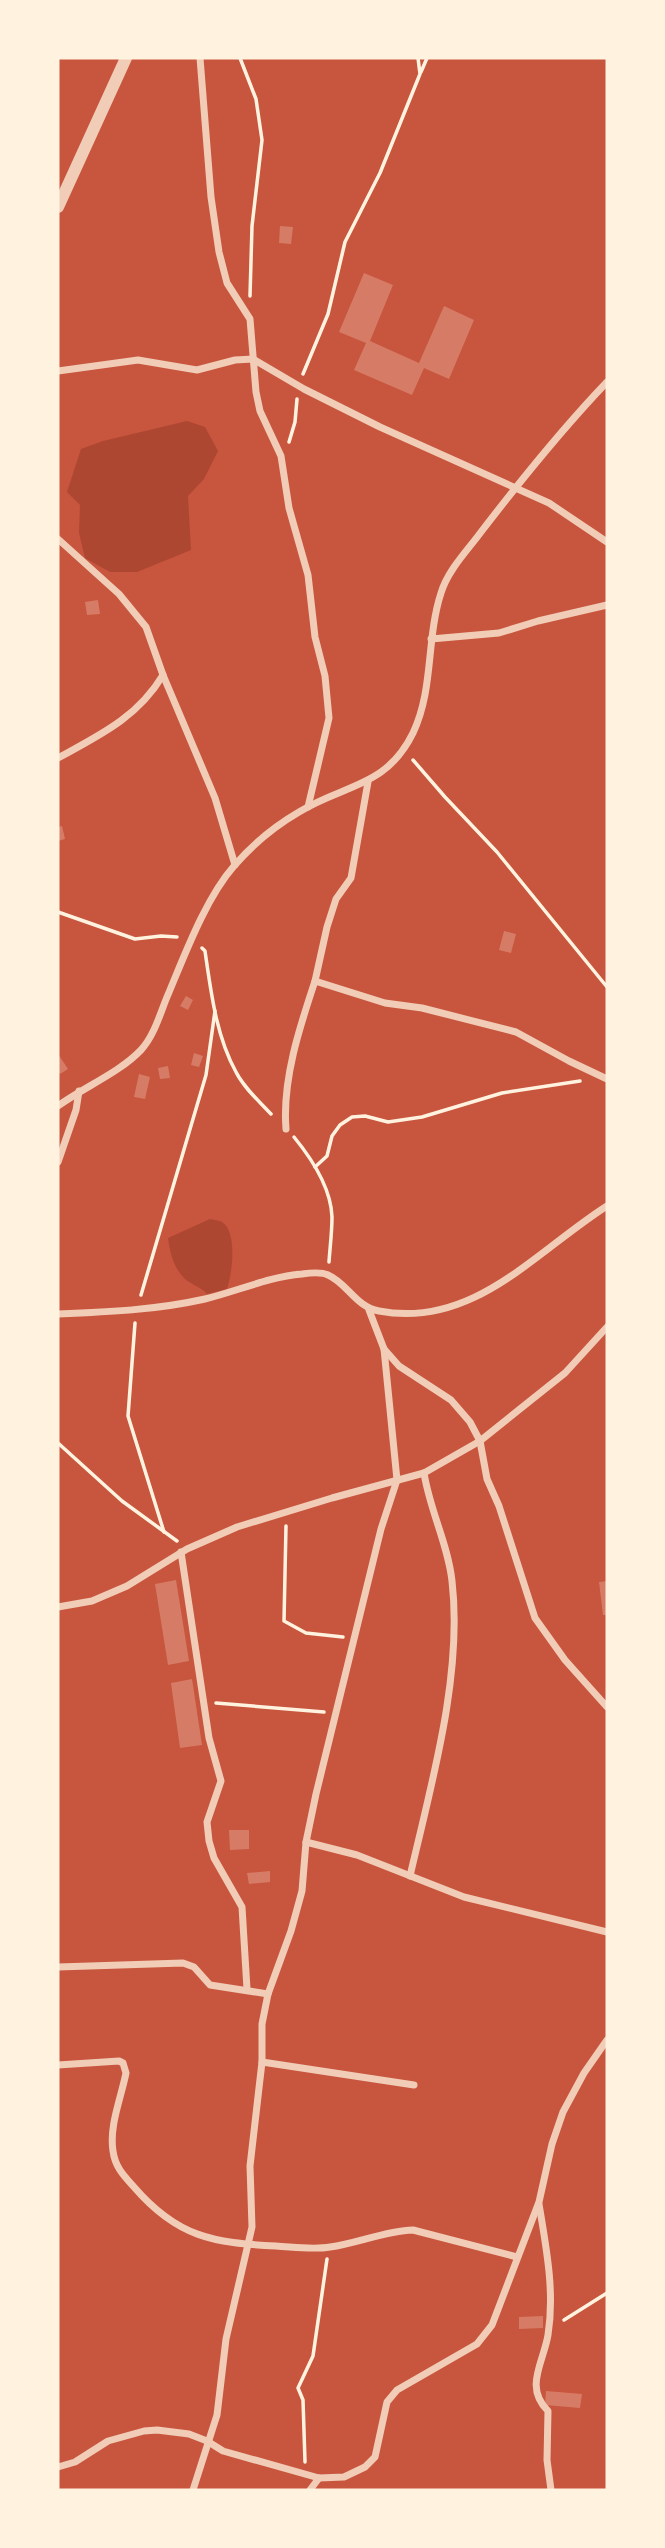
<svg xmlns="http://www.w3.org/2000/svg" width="665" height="2548" font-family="'Fira Sans',sans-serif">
<rect width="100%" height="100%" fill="#c8553d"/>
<g fill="#ae4732">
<polygon points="187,421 205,427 218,451 204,479 188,496 191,550 137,572 110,572 85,558 79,533 80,505 67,492 81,449 103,441"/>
<path d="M 210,1219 C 214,1220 218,1220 222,1222 C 238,1232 232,1274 227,1289 L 207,1294 C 200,1286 189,1284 183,1277 C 173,1266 170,1252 168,1238 Z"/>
</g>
<g fill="#d67c66">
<polygon points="280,226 293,227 291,244 279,243"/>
<polygon points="364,273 393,285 370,341 419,363 444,306 474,320 449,379 424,368 412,395 354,370 366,343 339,332"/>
<polygon points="98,600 100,614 87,615 85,602"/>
<polygon points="62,826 65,839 58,841 58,827"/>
<polygon points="504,931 516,934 511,953 499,950"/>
<polygon points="186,996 193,1000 188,1010 180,1006"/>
<polygon points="194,1053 203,1056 199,1067 191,1065"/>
<polygon points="58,1054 68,1069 60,1074 58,1071"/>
<polygon points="168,1066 170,1078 160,1079 158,1068"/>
<polygon points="139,1074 150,1077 145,1099 134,1097"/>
<polygon points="176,1580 189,1661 168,1665 155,1584"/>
<polygon points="607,1581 607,1615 603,1615 599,1582"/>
<polygon points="192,1679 202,1745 180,1748 171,1683"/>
<polygon points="229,1830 249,1830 249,1849 230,1850"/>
<polygon points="270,1871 270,1882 249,1884 247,1873"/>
<polygon points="543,2316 543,2328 519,2329 519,2317"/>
<polygon points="546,2391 582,2394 580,2408 545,2405"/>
</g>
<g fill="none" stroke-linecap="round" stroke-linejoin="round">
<g stroke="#fff3e0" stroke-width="3.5">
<polyline points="240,58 256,99 262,140 252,226 250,296"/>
<polyline points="421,72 427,58"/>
<polyline points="303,374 328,314 345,242 380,173 420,74 418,58"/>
<polyline points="289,442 295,422 297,399"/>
<polyline points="413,760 445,797 497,852 607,987"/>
<polyline points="58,912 135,939 161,936 177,937"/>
<path d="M 202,948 L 205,951 C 211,992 216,1036 236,1072 C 244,1088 259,1101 271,1114"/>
<path d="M 294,1137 C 312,1159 331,1188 332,1217 C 332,1232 330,1247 329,1262"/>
<polyline points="315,1167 327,1156 332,1136 340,1125 352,1117 365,1116 388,1122 422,1117 502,1093 580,1081"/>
<polyline points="141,1295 206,1075 215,1011"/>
<polyline points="135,1323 128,1416 164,1532"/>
<polyline points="58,1443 122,1501 177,1541"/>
<polyline points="286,1526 284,1621 306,1633 343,1637"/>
<polyline points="216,1703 324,1712"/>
<polyline points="564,2320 607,2293"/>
<polyline points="305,2462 303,2400 298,2388 313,2356 327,2259"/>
</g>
<g stroke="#f1ccb7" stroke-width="7">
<polyline points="200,58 211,197 219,252 227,283 250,319 256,392 260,411 281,456 289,508 308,575 315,637 325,676 329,718 308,807"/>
<polyline points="58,371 138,360 197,370 235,360 253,359 304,389 380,427 549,503 607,542"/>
<polyline points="58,539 119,594 146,627 163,675 215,798 235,865"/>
<polyline points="431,639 499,633 538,621 607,605"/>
<path d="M 58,758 C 100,735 138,717 163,675"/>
<polyline points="315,981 327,927 336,899 351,878 368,782"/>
<path d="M 58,1106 C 84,1087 119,1073 141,1050 C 154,1036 160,1014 167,997 C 184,957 205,899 234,866 C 252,845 275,826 299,812 C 344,784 386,788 413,733 C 434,689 426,639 441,593 C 448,570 467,551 481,532 C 521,480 562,429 607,382"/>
<path d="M 286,1129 C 282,1080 300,1026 315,981 L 385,1003 L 422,1008 L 516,1032 L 569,1061 L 607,1079"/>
<polyline points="58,1162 76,1110 79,1091"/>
<polyline points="369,1310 384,1349 399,1366 451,1400 470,1422 480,1441 487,1479 499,1506 535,1618 565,1660 607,1707"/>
<path d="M 58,1314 C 108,1312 156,1310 205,1299 C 238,1291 268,1277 302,1274 C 309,1273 322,1272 328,1275 C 347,1283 356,1307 379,1311 C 473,1329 536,1251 607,1206"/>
<polyline points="181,1552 209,1738 221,1781 207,1822 209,1841 214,1858 242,1907 247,1989"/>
<polyline points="58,1607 92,1601 127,1586 187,1549 237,1527 332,1498 424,1473 480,1441 565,1373 607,1327"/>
<polyline points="306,1842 357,1855 464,1897 607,1932"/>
<path d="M 410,1876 C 431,1785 463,1675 452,1581 C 448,1544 430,1511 424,1473"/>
<polyline points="58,1967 183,1963 194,1967 210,1985 268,1994"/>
<polyline points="262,2062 414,2085"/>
<path d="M 58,2065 L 119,2061 L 123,2063 L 126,2073 C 121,2098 109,2126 113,2151 C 115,2167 124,2176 134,2187 C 177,2237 213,2243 276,2246 C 294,2247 313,2250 330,2247 C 358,2243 385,2231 413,2230 L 517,2257"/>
<path d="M 539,2204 C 546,2247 555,2291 548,2335 C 543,2364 524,2387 548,2411 L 547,2460 L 551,2490"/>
<polyline points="58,2467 75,2462 108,2441 144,2431 157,2430 189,2434 207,2441 223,2451 319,2478 344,2477 365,2467 375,2457 387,2402 397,2390 477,2344 492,2325 539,2202 552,2144 563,2112 584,2073 607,2040"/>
<polyline points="193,2490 217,2415 226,2339 252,2227 250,2166 262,2062 262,2024 268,1994 291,1931 302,1891 306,1842 316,1794 381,1529 397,1480 384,1349"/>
<polyline points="310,2490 319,2478"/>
</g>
<polyline stroke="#f1ccb7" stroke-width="12" points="58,207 126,58"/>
</g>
<rect width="665" height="2548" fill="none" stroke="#fff3e0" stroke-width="119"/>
</svg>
